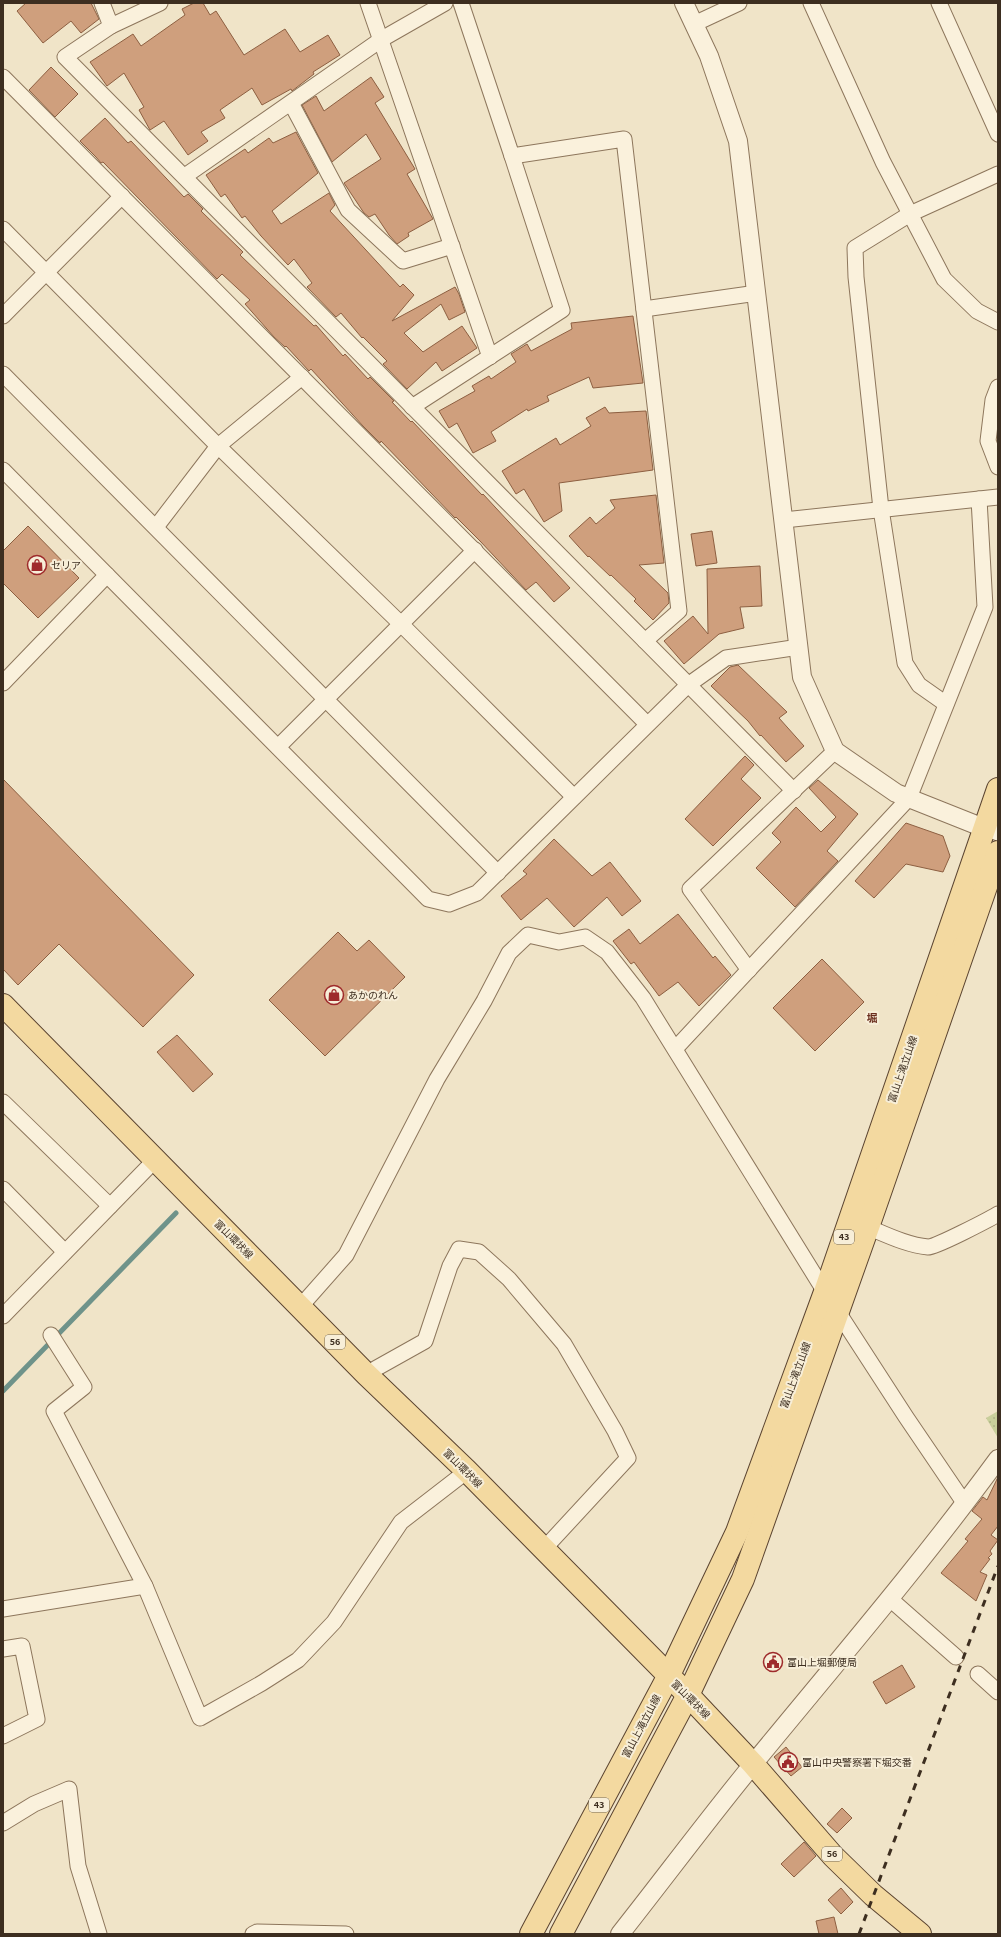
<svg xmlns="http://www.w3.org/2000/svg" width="1001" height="1937" font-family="Georgia,'Noto Sans JP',serif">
<defs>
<pattern id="grass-dots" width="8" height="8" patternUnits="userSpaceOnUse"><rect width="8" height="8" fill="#c9cf9b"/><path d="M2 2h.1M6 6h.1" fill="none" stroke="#aeb285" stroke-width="1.8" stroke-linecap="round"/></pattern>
</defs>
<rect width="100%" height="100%" fill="#f0e4c8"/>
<polygon fill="url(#grass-dots)" points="998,1411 998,1438 986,1418"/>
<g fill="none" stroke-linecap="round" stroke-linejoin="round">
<polyline stroke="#6f938a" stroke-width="5" points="3,1391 176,1213"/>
</g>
<g fill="#cf9f7d" stroke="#8d5f41">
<polygon points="26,3 91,3 99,19 81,33 71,21 43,43 17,11"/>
<polygon points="194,3 203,3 210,15 216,11 244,55 285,29 300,52 328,35 340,55 313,72 314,74 292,91 291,89 262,105 252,88 220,110 225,118 201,132 208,141 188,155 164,121 150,130 139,110 144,107 124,73 107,86 90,62 133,34 141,46 185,15 182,9"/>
<polygon points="51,67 78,94 55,117 29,90"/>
<polygon points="371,77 384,97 375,103 415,169 407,174 433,219 408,233 409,236 397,244 389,235 375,214 369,217 364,213 344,183 381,159 366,134 332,162 302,105 316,96 324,111"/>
<polygon points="105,118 128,143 131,141 184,197 188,194 203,209 201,211 243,252 240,255 314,326 316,325 343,356 345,354 368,379 370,377 394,401 392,402 411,422 412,421 482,495 483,494 570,588 554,602 536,582 526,590 480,541 456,517 455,518 381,441 380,443 363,426 311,369 309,371 286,346 285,347 274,337 245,304 250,300 222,274 217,279 103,162 101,163 96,157 80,141"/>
<polygon points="296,132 318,173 272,211 281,224 329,193 335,205 330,211 400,287 403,284 414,295 392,321 455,287 459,294 465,312 449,320 441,304 404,333 423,352 462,326 477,348 442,371 436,362 407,389 383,364 387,361 363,337 362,338 341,313 336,317 307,287 312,283 294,259 288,265 261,236 245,216 242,218 225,194 221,197 206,175 245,149 248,153 269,138 273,143"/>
<polygon points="633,316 643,383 593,388 589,377 547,396 549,401 528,411 527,409 491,432 496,441 473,453 457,423 449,428 439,411 475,391 472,386 489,376 491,379 516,362 511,354 527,344 531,351 572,329 571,323"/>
<polygon points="605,407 609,413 646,411 653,470 559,483 562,511 544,522 524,489 516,494 502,471 556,438 560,445 591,426 586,418"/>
<polygon points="656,495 664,563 639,565 668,593 669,603 653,620 634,601 636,599 611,575 610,576 589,556 588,557 569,536 590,517 596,524 615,508 610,500"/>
<polygon points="28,526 79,578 38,618 3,583 3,551"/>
<polygon points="712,531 717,563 696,566 691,534"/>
<polygon points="760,566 762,606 740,607 744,628 719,634 684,664 664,641 693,616 708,634 707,569"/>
<polygon points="738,665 787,712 779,718 804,746 786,762 761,735 760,736 748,721 711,686 730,667"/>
<polygon points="745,756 754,765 741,779 761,798 713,846 685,819"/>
<polygon points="3,779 194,975 143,1027 59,944 18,985 3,969"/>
<polygon points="818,780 858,814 827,851 838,861 795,907 756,868 781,842 772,833 796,807 821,832 836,817 809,788"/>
<polygon points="906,823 943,836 950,856 943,872 906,864 874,898 855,881"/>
<polygon points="554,839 592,876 610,862 641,901 622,916 607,897 574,927 547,898 521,920 501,896 527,874 523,871"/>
<polygon points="678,914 713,958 715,956 731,975 699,1006 678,982 659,996 634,962 631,964 613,941 629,929 640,944"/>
<polygon points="338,932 357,951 369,940 405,977 325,1056 269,1000"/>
<polygon points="822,959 864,1002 815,1051 773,1008"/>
<polygon points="177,1035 213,1074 193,1092 157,1052"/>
<polygon points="998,1477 998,1526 991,1535 998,1540 990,1551 992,1554 988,1558 990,1559 980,1572 987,1575 976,1601 941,1573 968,1541 965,1539 982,1519 972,1511 983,1497 987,1500"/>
<polygon points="902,1665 915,1687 886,1704 873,1682"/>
<polygon points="786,1747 802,1767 791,1776 774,1757"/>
<polygon points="842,1808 852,1818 837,1833 827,1824"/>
<polygon points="804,1842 816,1856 794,1877 781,1864"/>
<polygon points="841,1888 853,1902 841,1914 828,1900"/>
<polygon points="834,1917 838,1934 819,1934 816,1921"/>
</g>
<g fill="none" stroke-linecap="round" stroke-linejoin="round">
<defs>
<g id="minor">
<polyline points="102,3 111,26 65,57 794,791"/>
<polyline points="368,3 490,357"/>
<polyline points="461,3 512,156 624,139 679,611 645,641"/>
<polyline points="811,3 883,162 944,279 977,311 998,322"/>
<polyline points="939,3 998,134"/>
<polyline points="694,24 739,3"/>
<polyline points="111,26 160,3"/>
<polyline points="3,77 647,724"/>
<polyline points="291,103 348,210 403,261 452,246"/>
<polyline points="185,176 382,39 445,3"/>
<polyline points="3,229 218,446 401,624 574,797"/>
<polyline points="644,309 757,293"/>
<polyline points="3,316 122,196"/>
<polyline points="3,374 498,873"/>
<polyline points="998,387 993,400 988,441 998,467"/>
<polyline points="412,407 562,310 512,156"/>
<polyline points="3,470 428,899 449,904 477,893 688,685 726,658 799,647"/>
<polyline points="784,520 998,497"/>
<polyline points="156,527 218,446 302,377"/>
<polyline points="3,683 107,575"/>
<polyline points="946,704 919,685 905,663 881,509 856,277 855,248 910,214 998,174"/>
<polyline points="278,747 475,550"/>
<polyline points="984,828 998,833"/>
<polyline points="749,970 690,889 835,751"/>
<polyline points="675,1049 909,798 985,607 979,499"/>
<polyline points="3,1102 110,1206"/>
<polyline points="3,1189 65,1252"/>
<path d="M 860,1224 C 881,1232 905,1245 928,1247 C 936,1247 988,1220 998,1214"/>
<polyline points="300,1307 346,1255 437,1079 484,1001 509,953 528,935 559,942 585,937 607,952 643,998 825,1292 906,1417 965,1504"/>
<polyline points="3,1316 155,1160"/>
<polyline points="51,1335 84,1387 54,1411 145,1586 200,1718 262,1683 298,1660 334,1622 401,1522 467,1471"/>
<polyline points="366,1374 425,1341 450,1266 459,1249 479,1252 509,1279 564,1344 615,1431 628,1458 543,1550"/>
<polyline points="889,1598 956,1657"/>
<polyline points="3,1609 145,1586"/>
<polyline points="3,1649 22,1646 37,1719 3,1736"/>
<polyline points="978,1674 998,1692"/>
<polyline points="3,1823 34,1804 69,1789 78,1866 99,1934"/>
<polyline points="253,1934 257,1932 346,1934"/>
</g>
<g id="tertiary">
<polyline points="684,3 709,56 738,141 802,677 835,751 896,793 984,828"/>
<path d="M 620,1934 C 665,1877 708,1819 754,1763 C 836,1663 921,1564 998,1459"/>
</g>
<g id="primary">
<polyline points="3,1005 366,1374 467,1471 688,1695 753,1764 833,1856 873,1895 920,1934"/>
<polyline points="531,1934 668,1677 737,1532 825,1292 998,789"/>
<polyline points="561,1934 688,1695 743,1579 868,1227 998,852"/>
</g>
</defs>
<use href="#minor" stroke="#8d765c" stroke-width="17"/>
<use href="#tertiary" stroke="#8d765c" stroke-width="20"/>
<use href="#primary" stroke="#5b4430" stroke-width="24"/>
<use href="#minor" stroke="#faf1dc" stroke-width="15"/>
<use href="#tertiary" stroke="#faf1dc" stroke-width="18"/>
<use href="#primary" stroke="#f3d9a0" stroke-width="22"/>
<polyline stroke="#3d2e20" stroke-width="3" stroke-dasharray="7 7" stroke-linecap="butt" points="859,1934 998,1566"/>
</g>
<defs>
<symbol id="shop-ring" viewBox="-11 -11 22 22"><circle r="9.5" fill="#f7eed8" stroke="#9e2a2b" stroke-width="1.5"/><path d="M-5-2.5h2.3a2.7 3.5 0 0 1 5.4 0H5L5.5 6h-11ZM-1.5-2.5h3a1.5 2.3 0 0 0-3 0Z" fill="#9e2a2b"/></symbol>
<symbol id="civic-ring" viewBox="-11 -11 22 22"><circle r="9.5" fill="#f7eed8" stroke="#9e2a2b" stroke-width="1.5"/><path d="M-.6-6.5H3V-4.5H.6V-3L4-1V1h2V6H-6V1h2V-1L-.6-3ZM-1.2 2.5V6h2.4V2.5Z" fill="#9e2a2b"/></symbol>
</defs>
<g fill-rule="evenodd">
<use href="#shop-ring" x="26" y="554" width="22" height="22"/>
<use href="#shop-ring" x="323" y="984" width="22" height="22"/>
<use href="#civic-ring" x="762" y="1651" width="22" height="22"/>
<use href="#civic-ring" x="777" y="1751" width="22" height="22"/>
</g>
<g text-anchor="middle" stroke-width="4" stroke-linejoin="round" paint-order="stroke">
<g fill="#f7eed8" stroke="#756857" stroke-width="1">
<rect x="834" y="1230" width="20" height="14" rx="3"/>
<rect x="325" y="1335" width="20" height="14" rx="3"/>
<rect x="589" y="1798" width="20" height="14" rx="3"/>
<rect x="822" y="1847" width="20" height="14" rx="3"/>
</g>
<g font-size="9" font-weight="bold" fill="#3d2e20">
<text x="844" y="1240">43</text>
<text x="335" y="1345">56</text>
<text x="599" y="1808">43</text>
<text x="832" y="1857">56</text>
</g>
<g font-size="10" fill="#3d2e20" stroke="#f7eed8" text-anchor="start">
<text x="51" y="569">セリア</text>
<text x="348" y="999">あかのれん</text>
<text x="787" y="1666">富山上堀郵便局</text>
<text x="802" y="1766">富山中央警察署下堀交番</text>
</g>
<g font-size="10" fill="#3d2e20" stroke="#f7eed8">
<text transform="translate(902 1069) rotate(-71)" y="4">富山上滝立山線</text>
<text transform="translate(234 1239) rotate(45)" y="4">富山環状線</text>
<text transform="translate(795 1375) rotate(-70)" y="4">富山上滝立山線</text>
<text transform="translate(463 1468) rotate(45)" y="4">富山環状線</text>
<text transform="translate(691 1699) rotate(45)" y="4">富山環状線</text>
<text transform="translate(641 1726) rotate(-62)" y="4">富山上滝立山線</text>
</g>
<g font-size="11" font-weight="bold" fill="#6b2e1e" stroke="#f7eed8">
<text x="872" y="1022">堀</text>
</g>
</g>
<rect width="1001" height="1937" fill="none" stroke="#3d2e20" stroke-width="8"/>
</svg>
